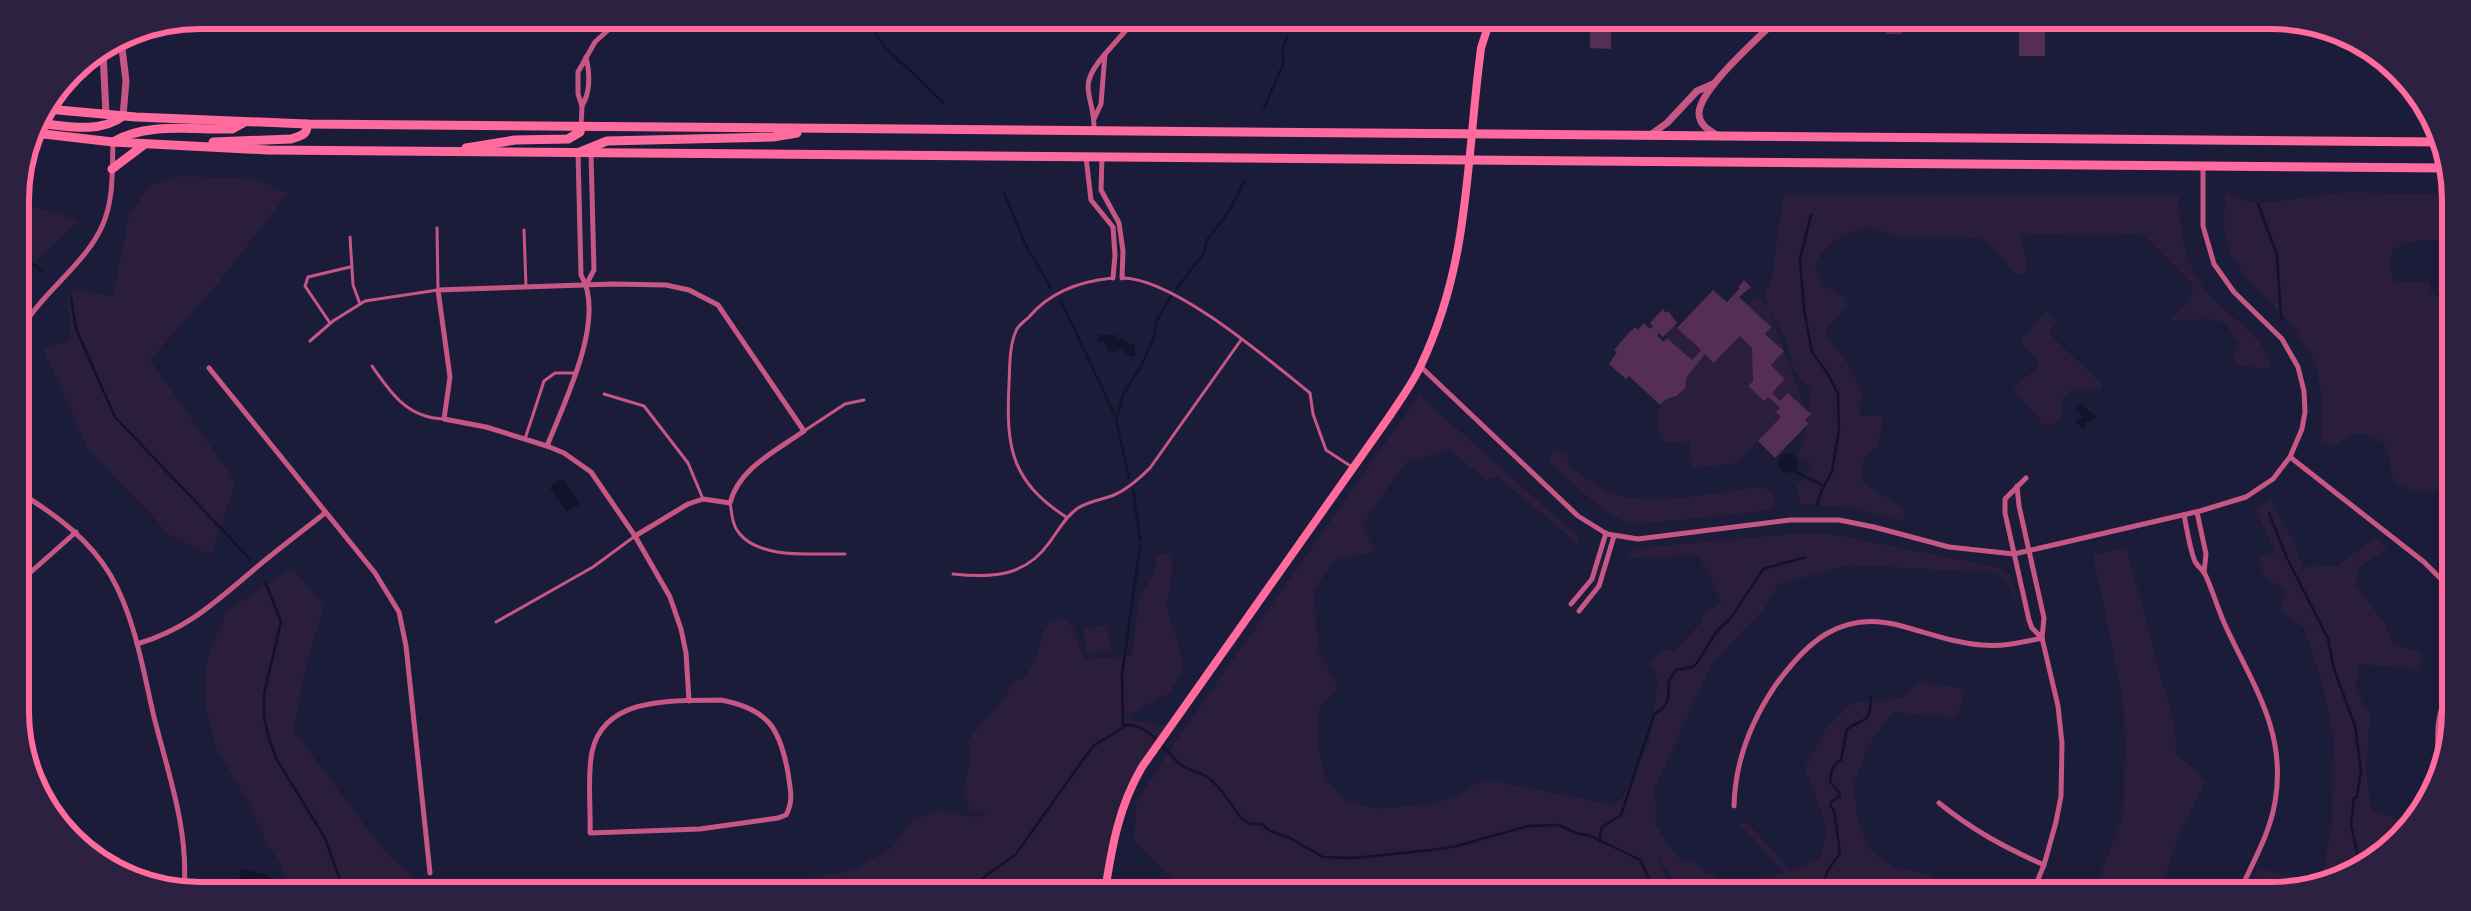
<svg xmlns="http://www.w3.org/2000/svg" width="2471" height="911" font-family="'Playfair Display',serif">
<rect width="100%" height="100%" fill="#1b1b3a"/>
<g fill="#2a1e3b">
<polygon points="182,176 255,179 288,193 220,281 150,360 236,482 211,555 170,535 88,449 43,349 71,340 67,299 75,289 113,296 129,215 150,185"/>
<path d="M 2225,191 L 2243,200 L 2264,203 L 2347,192 L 2449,195 L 2450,261 L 2447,240 C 2425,240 2412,238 2393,250 L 2390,267 L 2394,281 L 2430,282 L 2430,291 L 2450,305 L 2450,357 L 2444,367 L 2442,391 L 2450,408 L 2450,484 C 2423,495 2419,494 2394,482 L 2385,444 C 2361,429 2356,430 2334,446 L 2321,442 L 2321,390 L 2314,359 L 2291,324 L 2246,278 L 2230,253 L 2224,231 Z"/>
<path d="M 1784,195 L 2179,195 C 2180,241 2185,274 2221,307 C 2240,323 2265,341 2271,365 L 2267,369 L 2244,366 L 2234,362 L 2233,356 L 2239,343 L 2224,322 L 2209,319 L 2171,320 C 2183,303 2194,309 2192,284 L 2141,233 L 2104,236 L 2029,234 L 2022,237 L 2027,265 L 2024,274 L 2016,275 C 2006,266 1996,247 1986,241 C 1973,233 1920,239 1902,237 C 1887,236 1877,225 1862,229 C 1841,234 1824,246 1815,265 L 1823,284 L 1845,298 L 1847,307 L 1829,325 L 1825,334 L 1848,364 L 1864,396 L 1859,403 L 1860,416 L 1884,415 L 1877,448 C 1862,455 1858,468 1863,483 L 1903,508 L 1906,521 L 1854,508 L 1800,504 L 1797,485 L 1803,480 L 1811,463 L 1801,459 L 1797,454 L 1807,427 L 1810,390 L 1794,370 L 1786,341 L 1769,310 L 1805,408 L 1789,393 L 1780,401 L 1772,393 L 1785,379 L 1771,365 L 1784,351 L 1765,334 L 1771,327 L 1748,305 L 1755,297 L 1759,297 L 1768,307 L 1765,293 L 1770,287 Z"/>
<polygon points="20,203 79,220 21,276"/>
<polygon points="2046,311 2058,322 2048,332 2102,385 2102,389 2072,389 2061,400 2061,418 2053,425 2045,426 2013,389 2040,365 2020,341"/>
<polygon points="1674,325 1701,350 1692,360 1665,336"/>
<path d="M 1740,336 L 1752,348 L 1753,381 L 1748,386 L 1764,401 L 1768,397 L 1780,408 L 1777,412 L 1781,417 L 1737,463 L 1692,468 L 1689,441 L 1667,443 L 1660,438 L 1657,412 L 1666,399 C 1686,399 1686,378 1694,365 C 1697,361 1702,358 1705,354 L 1715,363 Z"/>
<polygon points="1419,395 1579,537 1577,543 1498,477 1486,480 1449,449 1406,462 1362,525 1375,552 1334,560 1314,591 1318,650 1339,688 1320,706 1317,740 1326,778 1344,800 1377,809 1434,803 1457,797 1482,779 1614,805 1623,797 1650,739 1658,679 1649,664 1663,650 1675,651 1702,621 1704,613 1722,603 1708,572 1698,556 1627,558 1630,549 1791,534 1830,534 1997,567 2010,575 2017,600 2015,601 2011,588 1997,573 1850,565 1779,584 1762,612 1713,662 1655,787 1656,826 1676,856 1695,864 1729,886 1758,880 1783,872 1739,824 1746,821 1790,870 1820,859 1827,829 1805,768 1824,731 1851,703 1903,698 1919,682 1966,689 1956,718 1893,712 1870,743 1854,783 1858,822 1872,852 1894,867 1931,874 1935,891 1682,891 1657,857 1671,891 1184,891 1134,841 1136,803 1169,751"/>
<path d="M 1560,450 L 1570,454 L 1566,463 C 1580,472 1595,487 1610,493 C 1649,508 1721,491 1762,487 L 1771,492 L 1775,502 L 1772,510 L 1650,523 L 1626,523 L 1601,508 L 1548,461 L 1552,451 Z"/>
<path d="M 2271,499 L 2293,540 L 2303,567 L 2337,566 L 2374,538 L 2388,548 L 2358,568 L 2356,586 L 2386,625 L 2393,645 L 2423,652 L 2418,670 L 2360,664 L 2355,689 L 2370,716 L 2366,769 L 2371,810 L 2393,817 L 2401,832 C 2395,839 2388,848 2380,854 C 2345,880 2293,898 2250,886 L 2259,869 L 2315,880 L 2323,872 L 2332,824 L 2333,735 L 2322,683 L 2304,628 L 2279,609 L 2287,591 L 2264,576 L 2259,558 L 2276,552 L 2255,509 Z"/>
<polygon points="2126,547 2175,728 2176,756 2194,768 2205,782 2174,848 2160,891 2094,891 2123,817 2125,747 2123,700 2093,555"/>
<polygon points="1173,552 1172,576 1167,604 1169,618 1180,648 1183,671 1169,693 1123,718 1171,727 1122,806 1105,891 738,891 851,871 892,848 911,821 942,810 972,817 989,815 970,810 963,795 971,753 967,743 974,732 1002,701 1014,680 1024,679 1035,660 1043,634 1049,623 1062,618 1073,627 1084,659 1131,656 1140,597 1155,573 1156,556"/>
<polygon points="292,568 324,605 304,673 294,731 382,848 427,891 289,891 279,860 268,847 246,798 215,746 205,704 205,669 210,649 227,611"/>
<polygon points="1107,625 1111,650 1086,654 1083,629"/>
</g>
<g fill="#12122b">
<polygon points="1098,335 1117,335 1117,339 1123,339 1128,344 1135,344 1135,356 1128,356 1122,349 1114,352 1108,351 1104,342 1098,342"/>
<polygon points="2081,403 2096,417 2089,423 2087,421 2085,423 2087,425 2083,429 2074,421 2083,417 2075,409"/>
<circle cx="1788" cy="463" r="10"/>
<polygon points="562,479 565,480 580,504 567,511 550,489 551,486"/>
<polygon points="241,869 268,875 275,891 238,891"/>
</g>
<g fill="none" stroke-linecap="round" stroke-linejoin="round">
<g stroke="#12122b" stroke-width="2.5">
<polyline points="866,20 885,47 944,103"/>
<polyline points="1264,108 1284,62 1282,52 1287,36"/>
<polyline points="1004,192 1025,244 1051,288"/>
<polyline points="2258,204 2277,255 2281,318"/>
<polyline points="1811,215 1800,259 1804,310 1812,352 1828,374 1838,394 1839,429 1832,471 1820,494 1817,505"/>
<polyline points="21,254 42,272"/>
<polyline points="1177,288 1204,253 1207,240 1230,210 1244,181"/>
<polyline points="71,298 76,329 115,417 250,559"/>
<polyline points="1060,301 1066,311 1116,418 1129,478"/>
<polyline points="1117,416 1123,395 1141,366 1154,337 1157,320 1172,295"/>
<polyline points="1794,471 1824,486"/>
<polyline points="1133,490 1140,540"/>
<polyline points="2269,513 2287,558 2328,639 2334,669 2355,726 2361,770 2357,797 2354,798 2351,825 2360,866"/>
<path d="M 1140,546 L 1122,675 L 1123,725 C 1148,721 1165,752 1181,765 C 1188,770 1198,772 1206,776 C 1221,786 1232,807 1243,820 L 1251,824 L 1262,824 L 1270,831 L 1290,838 L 1323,857 L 1354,858 L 1431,850 L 1457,846 L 1528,826 L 1559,825 L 1576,833 L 1591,836 L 1640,860 L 1655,891"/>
<polyline points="265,581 281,622 264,694 264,717 269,739 277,760 325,838 344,891"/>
<polyline points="1599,841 1602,827 1621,815 1654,715 1664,707 1668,700 1669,680 1676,670 1693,667 1697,663 1717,631 1730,619 1763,569 1806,557"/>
<polyline points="965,891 1016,854 1093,746 1128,725"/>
<path d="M 1813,891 L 1824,882 L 1828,870 L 1840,853 L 1834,810 L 1830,806 L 1832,801 L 1840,796 L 1839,792 L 1830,782 C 1831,771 1832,766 1841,760 L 1847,729 C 1867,715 1869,727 1871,697"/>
</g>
</g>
<g fill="#542f53">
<polygon points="1597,20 1606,20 1606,29 1611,29 1611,49 1590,48 1590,29 1597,29"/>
<rect x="1886" y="20" width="16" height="14"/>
<polygon points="1957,20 1971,20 1970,29 1956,29"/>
<rect x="2122" y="20" width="34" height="11"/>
<rect x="2019" y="24" width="26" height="32"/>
<polygon points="1744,280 1751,287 1739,297 1771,327 1765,334 1784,351 1771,365 1785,379 1772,393 1780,401 1788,393 1811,414 1805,420 1809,423 1775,458 1758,441 1781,417 1776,412 1780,408 1768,397 1764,401 1748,386 1753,381 1752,348 1740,336 1714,363 1705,354 1687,377 1685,388 1677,396 1666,399 1660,405 1629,376 1626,379 1609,364 1617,352 1614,350 1628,334 1635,327 1638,330 1644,323 1650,329 1653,326 1650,323 1663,309 1666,313 1668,311 1677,323 1663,337 1659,333 1657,336 1664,342 1667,338 1692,360 1701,350 1677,328 1713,290 1727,302 1740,288 1738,287"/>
</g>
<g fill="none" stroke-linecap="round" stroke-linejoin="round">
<g stroke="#c65784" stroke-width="3">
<polyline points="524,230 526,287"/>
<polyline points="350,237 353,285 360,304"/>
<path d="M 1122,278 C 1174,278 1269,360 1310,393 L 1313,414 L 1326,450 L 1352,467"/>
<polyline points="330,323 305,286 308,277 350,267"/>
<polyline points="310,341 333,321 365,301 438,290 437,228"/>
<path d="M 372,366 C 391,393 407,418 444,419"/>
<polyline points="604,394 644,406 688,463 703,499"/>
<polyline points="804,431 845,404 864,400"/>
<polyline points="525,439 544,381 555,373 576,373"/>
<path d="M 730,503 C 732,513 732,525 739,533 C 760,560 814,553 845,554"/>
<path d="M 1066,517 C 1010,480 1006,447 1009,383 C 1010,366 1009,347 1016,331 C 1018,325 1025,321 1029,317 C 1050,292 1081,281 1113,278"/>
<path d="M 953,574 C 991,578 1025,577 1049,543 C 1058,531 1065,517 1078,508 C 1089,501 1101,500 1114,495 C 1128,489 1139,479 1150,468 L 1241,340"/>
<polyline points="496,622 593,567 635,536"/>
</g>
<g stroke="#c65784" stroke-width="5">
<polyline points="244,20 278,20"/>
<polyline points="1105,54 1135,20"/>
<path d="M 582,106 C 591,91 590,74 586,57"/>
<polyline points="581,127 582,106 578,94 578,72 595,42 619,20"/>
<path d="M 1094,130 C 1095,93 1074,90 1105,54 L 1101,104 L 1094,119"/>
<polyline points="1086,157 1091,200 1113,227 1115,255 1113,278"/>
<polyline points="1102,157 1101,190 1119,223 1123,251 1122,278"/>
<polyline points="586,285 594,270 591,153"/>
<path d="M 21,330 C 43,291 87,263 103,224 C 114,198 112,170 113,142"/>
<polyline points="1421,367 1578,516 1607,534 1638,539 1790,520 1839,520 1874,527 1949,547 2014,554 2200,511 2246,497 2273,479 2290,457 2302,429 2305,412 2304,391 2298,367 2282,339 2234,292 2214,264 2203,226 2203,167"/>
<polyline points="209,368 375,573 399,612 406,646 430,873"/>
<path d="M 547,446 C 564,403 607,318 581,275 L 578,153"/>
<polyline points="2290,457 2424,562 2451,589"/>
<polyline points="2026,478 2005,499 2005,513 2029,620 2032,628 2042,638"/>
<polyline points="2017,486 2019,506 2044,618 2042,638 2058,706 2062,743 2061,796 2056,822 2044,865 2033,891"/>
<path d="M 22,494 C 56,515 90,540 111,576 C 135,618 143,670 154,717 C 168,773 189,830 184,889"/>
<polyline points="2197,512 2206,554 2204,573"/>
<path d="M 2184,515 C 2187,529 2189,545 2194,559 C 2196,566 2202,568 2205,574 C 2213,591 2218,610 2226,627 C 2254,687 2287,733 2275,802 C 2270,833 2253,862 2240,891"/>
<path d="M 635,536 L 688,504 L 703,499 L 730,503 C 739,468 776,451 804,431 L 718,305 L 689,290 L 666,285 L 613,284 L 438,290 L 450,377 L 444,419 L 486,427 L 547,446 L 564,453 L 591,472 L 635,536 L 670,597 L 681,629 L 686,653 L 689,701"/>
<polyline points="23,579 76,532"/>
<polyline points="1571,604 1592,579 1606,533"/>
<polyline points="1579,611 1599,586 1614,536"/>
<path d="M 137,644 C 185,630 212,605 250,573 C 274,552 300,533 325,513"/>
<path d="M 721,700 C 768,709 780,728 788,773 C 790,788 794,801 786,815 L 778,818 L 700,829 L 590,833 C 591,808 587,776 592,752 C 604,695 676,701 721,700 Z"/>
<polyline points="23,729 31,763"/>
<path d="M 2439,773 C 2438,743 2433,715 2451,689"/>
<path d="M 1939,803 C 1974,831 2004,847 2044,865"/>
<path d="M 1734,806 C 1735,761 1750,723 1775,686 C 1806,643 1840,610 1898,625 C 1925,632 1954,643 1982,645 C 2003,647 2023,642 2042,638"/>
</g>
<g stroke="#c65784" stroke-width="7">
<polyline points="121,40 126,81 123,116"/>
<polyline points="103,51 106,115"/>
<polyline points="1650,135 1667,123 1697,91 1713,84"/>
<path d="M 1718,136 C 1709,130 1700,126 1699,114 C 1698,90 1759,38 1776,20"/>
</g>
<path stroke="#ff6b9d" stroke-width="8" d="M 1105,891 C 1112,846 1119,806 1142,767 L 1389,417 C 1400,400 1413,383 1421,365 C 1467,268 1466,177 1478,73 L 1481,48 L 1490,20"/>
<g stroke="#ff6b9d" stroke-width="9">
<polyline points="47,109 136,117 307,124 2440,142"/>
<path d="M 38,123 C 65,126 100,134 123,116"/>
<polyline points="35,133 113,142 268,150 2447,168"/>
<path d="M 113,142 C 146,122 194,130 232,129 L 243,123"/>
<path d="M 213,142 L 291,139 C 300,136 308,135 307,124"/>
<polyline points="466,148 515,140 568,139 580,132 581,127"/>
<polyline points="580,152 607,141 773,137 797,133"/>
<polyline points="112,169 145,144"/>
</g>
</g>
<path d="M0 0H2471V911H0ZM200 29H2271A171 171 0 0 1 2442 200V711A171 171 0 0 1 2271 882H200A171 171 0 0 1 29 711V200A171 171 0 0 1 200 29Z" fill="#2d2142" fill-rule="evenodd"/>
<path fill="none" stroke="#ff6b9d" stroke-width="6" d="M200 29H2271A171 171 0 0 1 2442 200V711A171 171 0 0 1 2271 882H200A171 171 0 0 1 29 711V200A171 171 0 0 1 200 29Z"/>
</svg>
